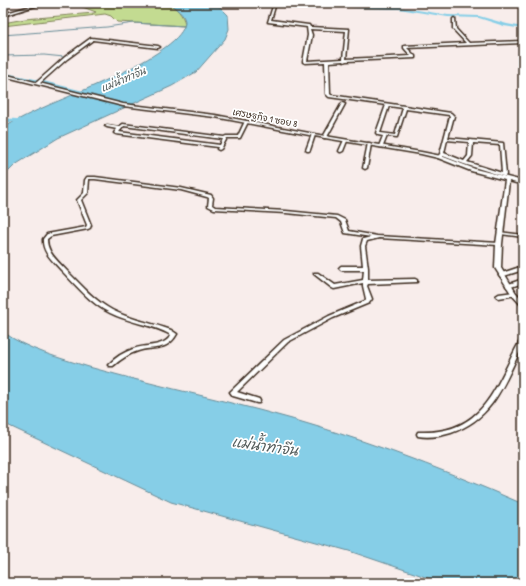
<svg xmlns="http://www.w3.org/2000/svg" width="526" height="586" font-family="'Patrick Hand','Playpen Sans Thai',sans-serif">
<rect width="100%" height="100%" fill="#f8edeb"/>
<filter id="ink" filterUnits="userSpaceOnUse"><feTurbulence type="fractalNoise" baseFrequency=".025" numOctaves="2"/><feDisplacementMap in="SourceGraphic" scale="8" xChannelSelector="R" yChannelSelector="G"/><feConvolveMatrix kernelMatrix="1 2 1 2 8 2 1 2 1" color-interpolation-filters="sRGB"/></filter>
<g filter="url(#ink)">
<path fill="#c3db91" stroke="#7f8258" d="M 77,3 L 168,3 C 176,8 183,14 185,24 L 184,26 L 117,22 L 111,16 L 105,14 L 3,26 L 3,23 L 25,19 L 94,13 L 96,12 L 80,6 Z"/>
<g fill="#86cee7" stroke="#688c97">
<path d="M 168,3 L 216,3 L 228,15 L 229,29 L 225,39 L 196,72 L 172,86 L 58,138 L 15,165 L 3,177 L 3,128 C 18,119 33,112 49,105 C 76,93 181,53 185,23 C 186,15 174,7 168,3 Z"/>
<path d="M 3,332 C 28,350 60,358 89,367 C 145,383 202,395 259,410 C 351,434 436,466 523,504 L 523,583 L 440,583 L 420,575 L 349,551 L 171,502 L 3,423 Z"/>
</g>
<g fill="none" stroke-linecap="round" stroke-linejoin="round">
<g stroke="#688c97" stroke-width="1">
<polyline points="3,35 107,27 134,23 184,26"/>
<polyline points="3,56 44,55 64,57"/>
</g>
<g stroke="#86cee7" stroke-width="3">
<polyline points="3,74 37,81"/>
<polyline points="41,82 85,93"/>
</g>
<polyline stroke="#86cee7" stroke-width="3.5" points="3,120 21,121"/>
<polygon fill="#86cee7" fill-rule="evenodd" points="331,3 340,3 355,6 399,7 448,15 479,16 507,24 523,27 523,29 504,26 479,18 448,17 399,9 355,8"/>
<defs>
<g id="minor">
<polygon points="41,3 45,3 3,16 3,14"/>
<path d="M 274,3 L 276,3 L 271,20 L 308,25 L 309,25 L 310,27 L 349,29 L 346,59 L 411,56 L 404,48 L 404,46 L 466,43 L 453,29 L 453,19 L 454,18 L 455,19 L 456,29 L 469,43 L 523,41 L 523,43 L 407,48 L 415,56 L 415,58 L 346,61 L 344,62 L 343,61 L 329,62 L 330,94 L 331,95 L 451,113 L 454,116 L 448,138 L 503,143 L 506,175 L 505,176 L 503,176 L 464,164 L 443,156 L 440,158 L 438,158 L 437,157 L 440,154 L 450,116 L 449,115 L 406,109 L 397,137 L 387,136 L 383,146 L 382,147 L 380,147 L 379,146 L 383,136 L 378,135 L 376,133 L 386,105 L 329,97 L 326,94 L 325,62 L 305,63 L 303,62 L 308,35 L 307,27 L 268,22 ZM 310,29 L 346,31 L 343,59 L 307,61 L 312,35 ZM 389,106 L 403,108 L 395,135 L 380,133 ZM 447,140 L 469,142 L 468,156 L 464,161 L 444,153 ZM 473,143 L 500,145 L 502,173 L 467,162 L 472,156 Z"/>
<polygon points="91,38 158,46 160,47 158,48 93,40 67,59 39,84 37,84 37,82 65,57"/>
<polygon points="342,103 345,104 327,137 325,138 324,138 323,137"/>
<path d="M 245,121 L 247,121 L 248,122 L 240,138 L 227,138 L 221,149 L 219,150 L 217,149 L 218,147 L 116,134 L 114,133 L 117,129 L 107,127 L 105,126 L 107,125 L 119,127 L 123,124 L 224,137 L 226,136 L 238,136 ZM 124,126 L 223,139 L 220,145 L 119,132 Z"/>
<polygon points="312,134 313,134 315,135 310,150 309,151 307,151 306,150"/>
<polygon points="344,140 345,140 347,141 343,151 341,152 340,152 339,151"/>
<polygon points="368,143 370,143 371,144 367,168 365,169 363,168"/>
<path d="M 87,177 L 95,177 L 181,188 L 211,195 L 213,198 L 212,205 L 215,207 L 286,211 L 337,216 L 345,220 L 349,231 L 377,236 L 499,243 L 501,244 L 499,245 L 379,238 L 367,241 L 365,246 L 368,268 L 368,280 L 415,279 L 417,280 L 417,282 L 368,284 L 367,286 L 372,299 L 369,303 L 333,318 L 288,342 L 237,392 L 259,399 L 260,401 L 259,403 L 257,403 L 233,396 L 230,392 L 284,340 L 329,316 L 365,301 L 366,299 L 363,286 L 363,283 L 334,289 L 332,288 L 314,274 L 314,273 L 318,273 L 335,285 L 363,280 L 364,270 L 341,270 L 339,268 L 341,266 L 363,266 L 361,246 L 363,239 L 371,237 L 345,233 L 341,222 L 336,218 L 286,213 L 214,209 L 208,206 L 209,198 L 207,197 L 181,190 L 95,179 L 89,179 L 88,193 L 81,200 L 91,225 L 90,228 L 88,229 L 51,236 L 47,239 C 47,244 48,247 50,251 C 54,259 62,265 68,272 C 82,286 95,301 112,310 C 129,319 148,322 165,328 L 171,330 L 177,334 C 167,352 153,346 138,351 C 128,354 120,360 113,366 L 109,366 L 108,365 L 109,364 C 116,357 124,352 133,349 C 145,344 164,348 171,335 C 152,324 129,323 110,313 C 90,303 76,285 61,270 C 53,261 42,252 43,239 L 47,234 L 86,227 L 87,225 L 77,200 L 84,193 L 85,180 Z"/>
<polygon points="499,232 523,235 523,237 501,234 499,234"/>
<polygon points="523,266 523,270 501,277 499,275 499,274"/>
<polygon points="523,279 523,283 508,288 506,286 506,285"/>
<polygon points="514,292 517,294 516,295 499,298 496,296 499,294"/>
<path d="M 523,338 L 523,345 C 504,382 495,418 451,433 C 441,436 428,438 418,436 L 417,434 L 418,432 L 420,432 C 486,434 495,385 521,339 Z"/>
</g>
<polygon id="tertiary" points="3,74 123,104 215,115 325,136 421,152 441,156 475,169 523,181 523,185 509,181 502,244 501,268 516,293 523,300 523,306 521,305 512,295 495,268 496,244 505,180 471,171 438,158 421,154 325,138 215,117 123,106 3,76"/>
</defs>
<use href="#minor" stroke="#3b2a1e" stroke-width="3"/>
<use href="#tertiary" stroke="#3b2a1e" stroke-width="3"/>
<use href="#minor" fill="#fff" fill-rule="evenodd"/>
<use href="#tertiary" fill="#fff" fill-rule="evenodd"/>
</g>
</g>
<g text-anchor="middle" stroke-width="3.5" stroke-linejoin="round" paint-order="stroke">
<g font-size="9" fill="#3b2a1e" stroke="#fff">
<text transform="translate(265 118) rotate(11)" y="3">เศรษฐกิจ 1 ซอย 8</text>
</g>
<g font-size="10" font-style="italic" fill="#525b5a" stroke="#fff">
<text transform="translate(123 79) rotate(-23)" y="4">แม่น้ำท่าจีน</text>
</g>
<g font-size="14" font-style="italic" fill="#525b5a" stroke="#fff">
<text transform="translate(265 446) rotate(8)" y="5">แม่น้ำท่าจีน</text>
</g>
</g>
<rect width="526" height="586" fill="none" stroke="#fff" stroke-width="16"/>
<rect x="8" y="8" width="510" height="570" fill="none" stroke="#3b2a1e" stroke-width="1.5" filter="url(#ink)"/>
</svg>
